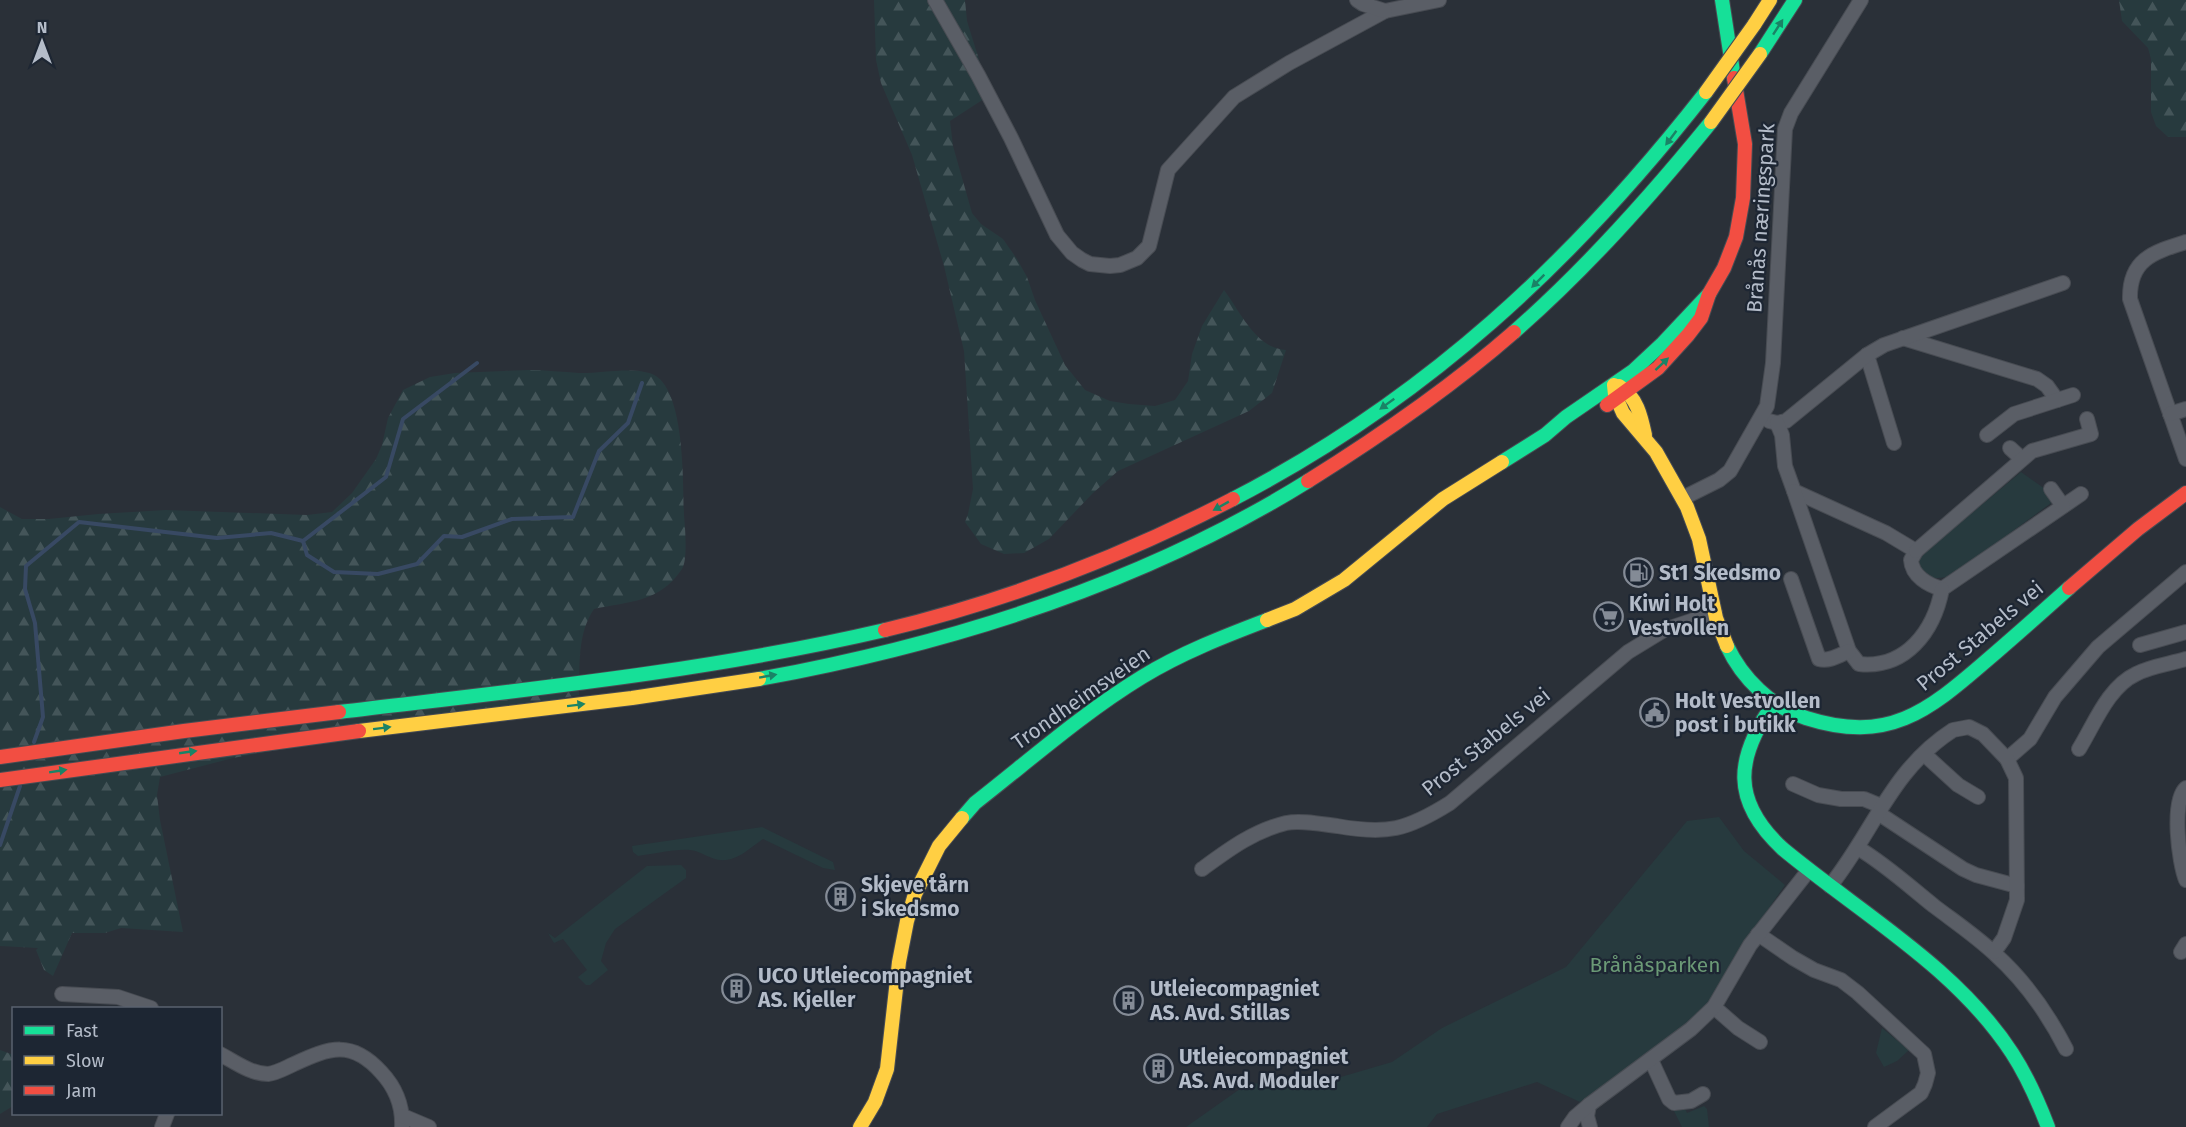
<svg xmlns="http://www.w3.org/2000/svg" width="2186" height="1127" font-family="'Fira Sans',sans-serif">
<defs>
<pattern id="forest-firs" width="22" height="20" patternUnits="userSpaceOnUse" patternTransform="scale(1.5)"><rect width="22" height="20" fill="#273a3e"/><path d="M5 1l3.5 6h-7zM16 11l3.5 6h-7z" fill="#445559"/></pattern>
</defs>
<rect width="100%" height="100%" fill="#2a3038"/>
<g fill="#273a3e">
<path d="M 2021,472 L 2045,489 L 2051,503 L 1953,575 C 1935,581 1919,580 1919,556 L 1968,509 L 1972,513 Z"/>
<polygon points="1719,817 1744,851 1785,885 1753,931 1707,1009 1682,1031 1580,1102 1537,1082 1437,1114 1427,1127 1186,1127 1247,1084 1282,1082 1299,1086 1334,1079 1392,1062 1442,1028 1566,967 1687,821"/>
<path d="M 762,827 L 833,862 L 835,870 L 823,868 L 763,839 C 747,850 733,866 712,858 C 704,855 699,851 690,850 C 673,849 654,854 638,856 L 633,852 L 632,846 Z"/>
<polygon points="681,865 686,870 686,878 615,929 606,943 601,961 608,970 590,985 586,985 578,977 587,970 563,939 554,943 548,933 555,938 647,866"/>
<polygon points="1882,1028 1909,1050 1897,1061 1884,1067 1876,1053"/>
<polygon points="1704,1106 1707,1109 1709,1127 1682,1127 1674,1111 1684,1107 1687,1113"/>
</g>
<g fill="url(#forest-firs)">
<path d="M 874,0 L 965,0 L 967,21 L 990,95 L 950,121 L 953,146 L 972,213 L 981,224 L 1003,239 L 1017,259 L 1027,277 L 1035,300 L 1065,365 L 1085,390 L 1110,401 L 1129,404 L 1155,406 L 1175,400 L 1188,381 L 1192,354 L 1202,326 L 1224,290 C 1240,311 1256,349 1286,350 L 1272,393 L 1249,411 L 1118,471 L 1093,493 L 1049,539 L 1024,553 L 1004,554 L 981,544 L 965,522 L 968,514 L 973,489 L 964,351 L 944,266 L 912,155 L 881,83 L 876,60 Z"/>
<polygon points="2119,0 2186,0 2186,137 2168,137 2156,126 2151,112 2151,59 2148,48 2122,21"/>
<path d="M 529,370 C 546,370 562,372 579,373 C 599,374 638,365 656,376 C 685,395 683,483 684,515 C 685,527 688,560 682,569 C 659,603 630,601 594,609 C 577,634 580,665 579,695 L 233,758 L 160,777 L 157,795 L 160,820 L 183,932 L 121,928 L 105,933 L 72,933 L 53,976 L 44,970 L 36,950 L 38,948 L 0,946 L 0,507 L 22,519 L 49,519 L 98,514 L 166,510 L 307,515 L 332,512 L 352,493 L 376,459 L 382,445 L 388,418 L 403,390 L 430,377 L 455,373 Z"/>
<polygon points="0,1050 14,1055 13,1106 0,1114"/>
</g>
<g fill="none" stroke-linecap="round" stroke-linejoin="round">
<g stroke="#384963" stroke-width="4">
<polyline points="303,541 307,555 334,572 378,574 417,564 444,536 462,537 512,519 573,517 599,451 628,423 642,383"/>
<polyline points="303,541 386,477 403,419 477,363"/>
<polyline points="34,742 43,717 35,623 25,589 26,566 79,522 217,538 271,533 303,541"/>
<polyline points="0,845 20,786"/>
</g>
<defs>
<g id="street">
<polyline points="935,0 978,75 1011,138 1057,235 1072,253 1082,260 1090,264 1110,266 1120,265 1137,258 1149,246 1168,170 1234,97 1289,63 1385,11 1439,0"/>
<polyline points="1357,0 1363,4 1385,11"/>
<path d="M 2186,242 C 2154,252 2129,259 2130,299 L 2186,459"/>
<polyline points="1903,338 2037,379 2047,386 2057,400"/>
<polyline points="1867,355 1894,443"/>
<polyline points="2170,414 2186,409"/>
<polyline points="1769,421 1777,423 1786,421 1867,355 1884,345 2063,283"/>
<path d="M 1777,423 L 1782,435 L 1785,466 L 1794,491 L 1886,533 L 1916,551 L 1911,560 C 1912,576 1928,585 1942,589 L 2081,494"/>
<polyline points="1987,435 2014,414 2073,395"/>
<polyline points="2010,448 2022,459"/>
<polyline points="2051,489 2063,506"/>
<path d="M 1794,491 L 1849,651 L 1859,664 C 1906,669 1934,631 1942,589"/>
<polyline points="1683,498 1719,480 1730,471 1767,406 1773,363 1785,129 1791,113 1861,0"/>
<polyline points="1916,551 2032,451 2091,434 2087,419"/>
<path d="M 1791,579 L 1819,659 C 1829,662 1840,655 1849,651"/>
<polyline points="2140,645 2186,632"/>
<path d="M 2079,749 C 2094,725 2108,687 2136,674 C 2151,666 2170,664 2186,659"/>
<polyline points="1924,754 1958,785 1978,797"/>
<polyline points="2007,759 2030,739 2055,697 2098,647 2186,572"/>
<polyline points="1793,784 1818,795 1841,799 1864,799 1881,806"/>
<path d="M 2186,788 C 2171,801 2179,863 2186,880"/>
<polyline points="1878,813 1963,869 1976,875 2017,886"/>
<path d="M 1858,848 C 1885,864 1909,886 1934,906 C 1955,922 1976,936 1995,954 C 2024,980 2048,1014 2066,1049"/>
<path d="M 1202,869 C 1228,850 1253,831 1286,823 C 1301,820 1321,824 1337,826 C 1387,835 1407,830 1450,803 L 1628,652 L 1664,630 L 1715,613"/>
<path d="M 1830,886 C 1874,831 1891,770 1953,730 L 1969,727 L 1983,734 L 2007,759 L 2016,778 L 2017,900 L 2004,938 L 1994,952"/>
<polyline points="1758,934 1793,958 1814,970 1841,980 1858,993 1924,1054 1928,1073 1925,1084 1921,1093 1875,1127"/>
<polyline points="2181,952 2186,944"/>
<polyline points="62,994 118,997 151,1008"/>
<polyline points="1714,1007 1738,1028 1760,1042"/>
<path d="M 220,1054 C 235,1062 251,1074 268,1074 C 277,1073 285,1068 294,1064 C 330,1047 352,1040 381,1072 C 396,1088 403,1105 402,1127"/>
<polyline points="1651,1060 1669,1099 1674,1103 1691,1101 1703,1094"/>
<polyline points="1589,1105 1587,1116 1590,1127"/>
<polyline points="403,1116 429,1127"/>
<polyline points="162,1127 167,1114"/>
<polyline points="1568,1127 1575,1117 1589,1105 1691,1029 1714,1007 1750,945 1809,870"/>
</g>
<g id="fast">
<polyline points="1722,0 1734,78"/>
<polyline points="1760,54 1795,0"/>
<path d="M 1514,332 C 1587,268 1650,197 1711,122"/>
<polyline points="1502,462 1545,435 1566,417 1633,371 1663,343 1709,294"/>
<path d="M 1233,499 C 1426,399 1573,262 1706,92"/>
<path d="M 1727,646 C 1742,678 1771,707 1806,718 C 1888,744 1927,712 1986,661 C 2014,637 2041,613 2069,588"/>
<path d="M 759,679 C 951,644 1141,585 1308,481"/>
<path d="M 1774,703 C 1735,758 1731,801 1783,849 C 1860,913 1956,967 2012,1053 C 2027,1076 2038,1101 2048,1127"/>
<path d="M 339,712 C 522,690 705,672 885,630"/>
<path d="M 962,818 L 975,803 C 1030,760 1083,713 1142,677 C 1181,653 1225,636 1267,620"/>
</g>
<g id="slow">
<polyline points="1754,25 1770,0"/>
<polyline points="1614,385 1615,395 1623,413 1656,452 1687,507 1699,539 1716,618 1727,646"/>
<path d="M 1619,386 C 1637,397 1641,416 1645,435"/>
<polyline points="1267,620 1295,609 1344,580 1443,499 1502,462"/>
<polyline points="359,731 632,698 759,679"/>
<polyline points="860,1127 875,1102 887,1069 899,962 907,921 915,894 939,846 962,818"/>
</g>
<g id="jam">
<polyline points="1607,405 1658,368 1688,335 1701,318 1709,294 1724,268 1736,237 1743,198 1745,144 1734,78"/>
<path d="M 1308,481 C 1380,436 1450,388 1514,332"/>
<polyline points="2069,588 2138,529 2186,493"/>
<path d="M 885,630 C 1006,601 1123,556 1233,499"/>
<polyline points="0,757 184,731 339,712"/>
<polyline points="0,780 359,731"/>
</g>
</defs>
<use href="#street" stroke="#484c53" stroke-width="16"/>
<use href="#fast" stroke="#484c53" stroke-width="16"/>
<use href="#slow" stroke="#484c53" stroke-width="16"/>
<use href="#jam" stroke="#484c53" stroke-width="16"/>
<use href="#street" stroke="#5a5e66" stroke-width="14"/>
<use href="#fast" stroke="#16e098" stroke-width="14"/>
<use href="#slow" stroke="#ffcf43" stroke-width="14"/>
<use href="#jam" stroke="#f24e42" stroke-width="14"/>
<defs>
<g id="slow-bridge">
<polyline points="1706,92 1754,25"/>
<polyline points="1711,122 1760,54"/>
</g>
</defs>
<use href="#slow-bridge" stroke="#474c53" stroke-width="16" stroke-linecap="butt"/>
<use href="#slow-bridge" stroke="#ffcf43" stroke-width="14"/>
</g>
<defs><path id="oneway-solid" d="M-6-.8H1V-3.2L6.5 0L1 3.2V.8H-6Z" transform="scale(1.5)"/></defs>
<g fill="#1a8366">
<use href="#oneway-solid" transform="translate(1778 27) rotate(-57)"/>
<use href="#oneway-solid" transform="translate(1671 138) rotate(127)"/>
<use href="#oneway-solid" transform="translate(1538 281) rotate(135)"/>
<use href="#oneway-solid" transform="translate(1662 364) rotate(-43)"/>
<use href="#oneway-solid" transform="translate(1387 404) rotate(144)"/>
<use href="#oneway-solid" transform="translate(1221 506) rotate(151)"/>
<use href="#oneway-solid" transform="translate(768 676) rotate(-10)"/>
<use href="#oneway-solid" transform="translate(576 705) rotate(-7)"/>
<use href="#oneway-solid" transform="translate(382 728) rotate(-7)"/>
<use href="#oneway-solid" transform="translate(188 752) rotate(-8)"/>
<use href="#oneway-solid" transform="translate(58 771) rotate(-9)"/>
</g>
<defs>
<symbol id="fuel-ring" viewBox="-11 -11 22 22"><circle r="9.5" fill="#1d2633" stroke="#848b96" stroke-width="1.5"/><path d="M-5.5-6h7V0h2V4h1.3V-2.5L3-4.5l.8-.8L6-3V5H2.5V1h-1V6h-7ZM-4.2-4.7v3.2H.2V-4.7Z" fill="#848b96"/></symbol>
<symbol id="supermarket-ring" viewBox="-11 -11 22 22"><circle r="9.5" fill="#1d2633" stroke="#848b96" stroke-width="1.5"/><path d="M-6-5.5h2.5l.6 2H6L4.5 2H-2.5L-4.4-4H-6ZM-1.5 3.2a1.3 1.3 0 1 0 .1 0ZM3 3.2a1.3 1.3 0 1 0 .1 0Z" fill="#848b96"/></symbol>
<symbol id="civic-ring" viewBox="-11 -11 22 22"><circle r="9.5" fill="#1d2633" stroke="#848b96" stroke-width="1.5"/><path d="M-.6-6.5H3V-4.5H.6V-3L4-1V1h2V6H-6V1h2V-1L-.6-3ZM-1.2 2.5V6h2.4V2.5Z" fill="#848b96"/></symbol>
<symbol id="building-ring" viewBox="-11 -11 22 22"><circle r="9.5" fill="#1d2633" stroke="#848b96" stroke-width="1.5"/><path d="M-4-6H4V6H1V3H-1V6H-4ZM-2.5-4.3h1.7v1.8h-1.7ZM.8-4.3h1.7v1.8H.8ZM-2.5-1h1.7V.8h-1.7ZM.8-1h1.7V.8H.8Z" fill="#848b96"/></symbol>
</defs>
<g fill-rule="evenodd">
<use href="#fuel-ring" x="1622" y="556" width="33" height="33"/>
<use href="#supermarket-ring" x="1592" y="600" width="33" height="33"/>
<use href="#civic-ring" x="1638" y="696" width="33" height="33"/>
<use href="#building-ring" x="824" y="880" width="33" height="33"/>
<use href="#building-ring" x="720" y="972" width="33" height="33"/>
<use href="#building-ring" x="1112" y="984" width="33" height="33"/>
<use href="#building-ring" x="1142" y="1052" width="33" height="33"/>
</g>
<g text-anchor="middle" stroke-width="4.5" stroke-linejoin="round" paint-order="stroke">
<g font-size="21" fill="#b4bcc9" stroke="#1d2633">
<text transform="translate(1761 218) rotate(-86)" y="7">Brånås næringspark</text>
<text transform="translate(1980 636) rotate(-40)" y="7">Prost Stabels vei</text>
<text transform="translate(1081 698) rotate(-35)" y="7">Trondheimsveien</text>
<text transform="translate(1486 742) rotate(-39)" y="7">Prost Stabels vei</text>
</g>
<g font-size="21" font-weight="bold" fill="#b4bcc9" stroke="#1d2633" text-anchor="start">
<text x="1659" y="580">St1 Skedsmo</text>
<text x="1629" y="611">Kiwi Holt<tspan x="1629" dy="24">Vestvollen</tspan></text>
<text x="1675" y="708">Holt Vestvollen<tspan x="1675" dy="24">post i butikk</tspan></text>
<text x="861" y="892">Skjeve tårn<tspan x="861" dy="24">i Skedsmo</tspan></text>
<text x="758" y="983">UCO Utleiecompagniet<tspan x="758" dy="24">AS. Kjeller</tspan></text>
<text x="1150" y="996">Utleiecompagniet<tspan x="1150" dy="24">AS. Avd. Stillas</tspan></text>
<text x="1179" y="1064">Utleiecompagniet<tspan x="1179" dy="24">AS. Avd. Moduler</tspan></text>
</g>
<g font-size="21" fill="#6b9a76" stroke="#1d2633">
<text x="1655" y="972">Brånåsparken</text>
</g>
</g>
<rect x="12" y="1007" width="210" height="108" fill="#1d2633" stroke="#59626f" stroke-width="1.5"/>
<rect x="24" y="1026" width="30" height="9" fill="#16e098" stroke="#59626f" stroke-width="1.5"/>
<text x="66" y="1037" font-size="18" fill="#b4bcc9">Fast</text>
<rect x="24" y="1056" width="30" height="9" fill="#ffcf43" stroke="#59626f" stroke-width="1.5"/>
<text x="66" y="1067" font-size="18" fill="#b4bcc9">Slow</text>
<rect x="24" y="1086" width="30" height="9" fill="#f24e42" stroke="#59626f" stroke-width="1.5"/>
<text x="66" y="1097" font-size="18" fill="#b4bcc9">Jam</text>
<g transform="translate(42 42)" stroke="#1d2633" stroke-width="4.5" paint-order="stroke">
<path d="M0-4.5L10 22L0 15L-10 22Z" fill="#b4bcc9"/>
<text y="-9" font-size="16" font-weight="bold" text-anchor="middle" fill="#b4bcc9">N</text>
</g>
</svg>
